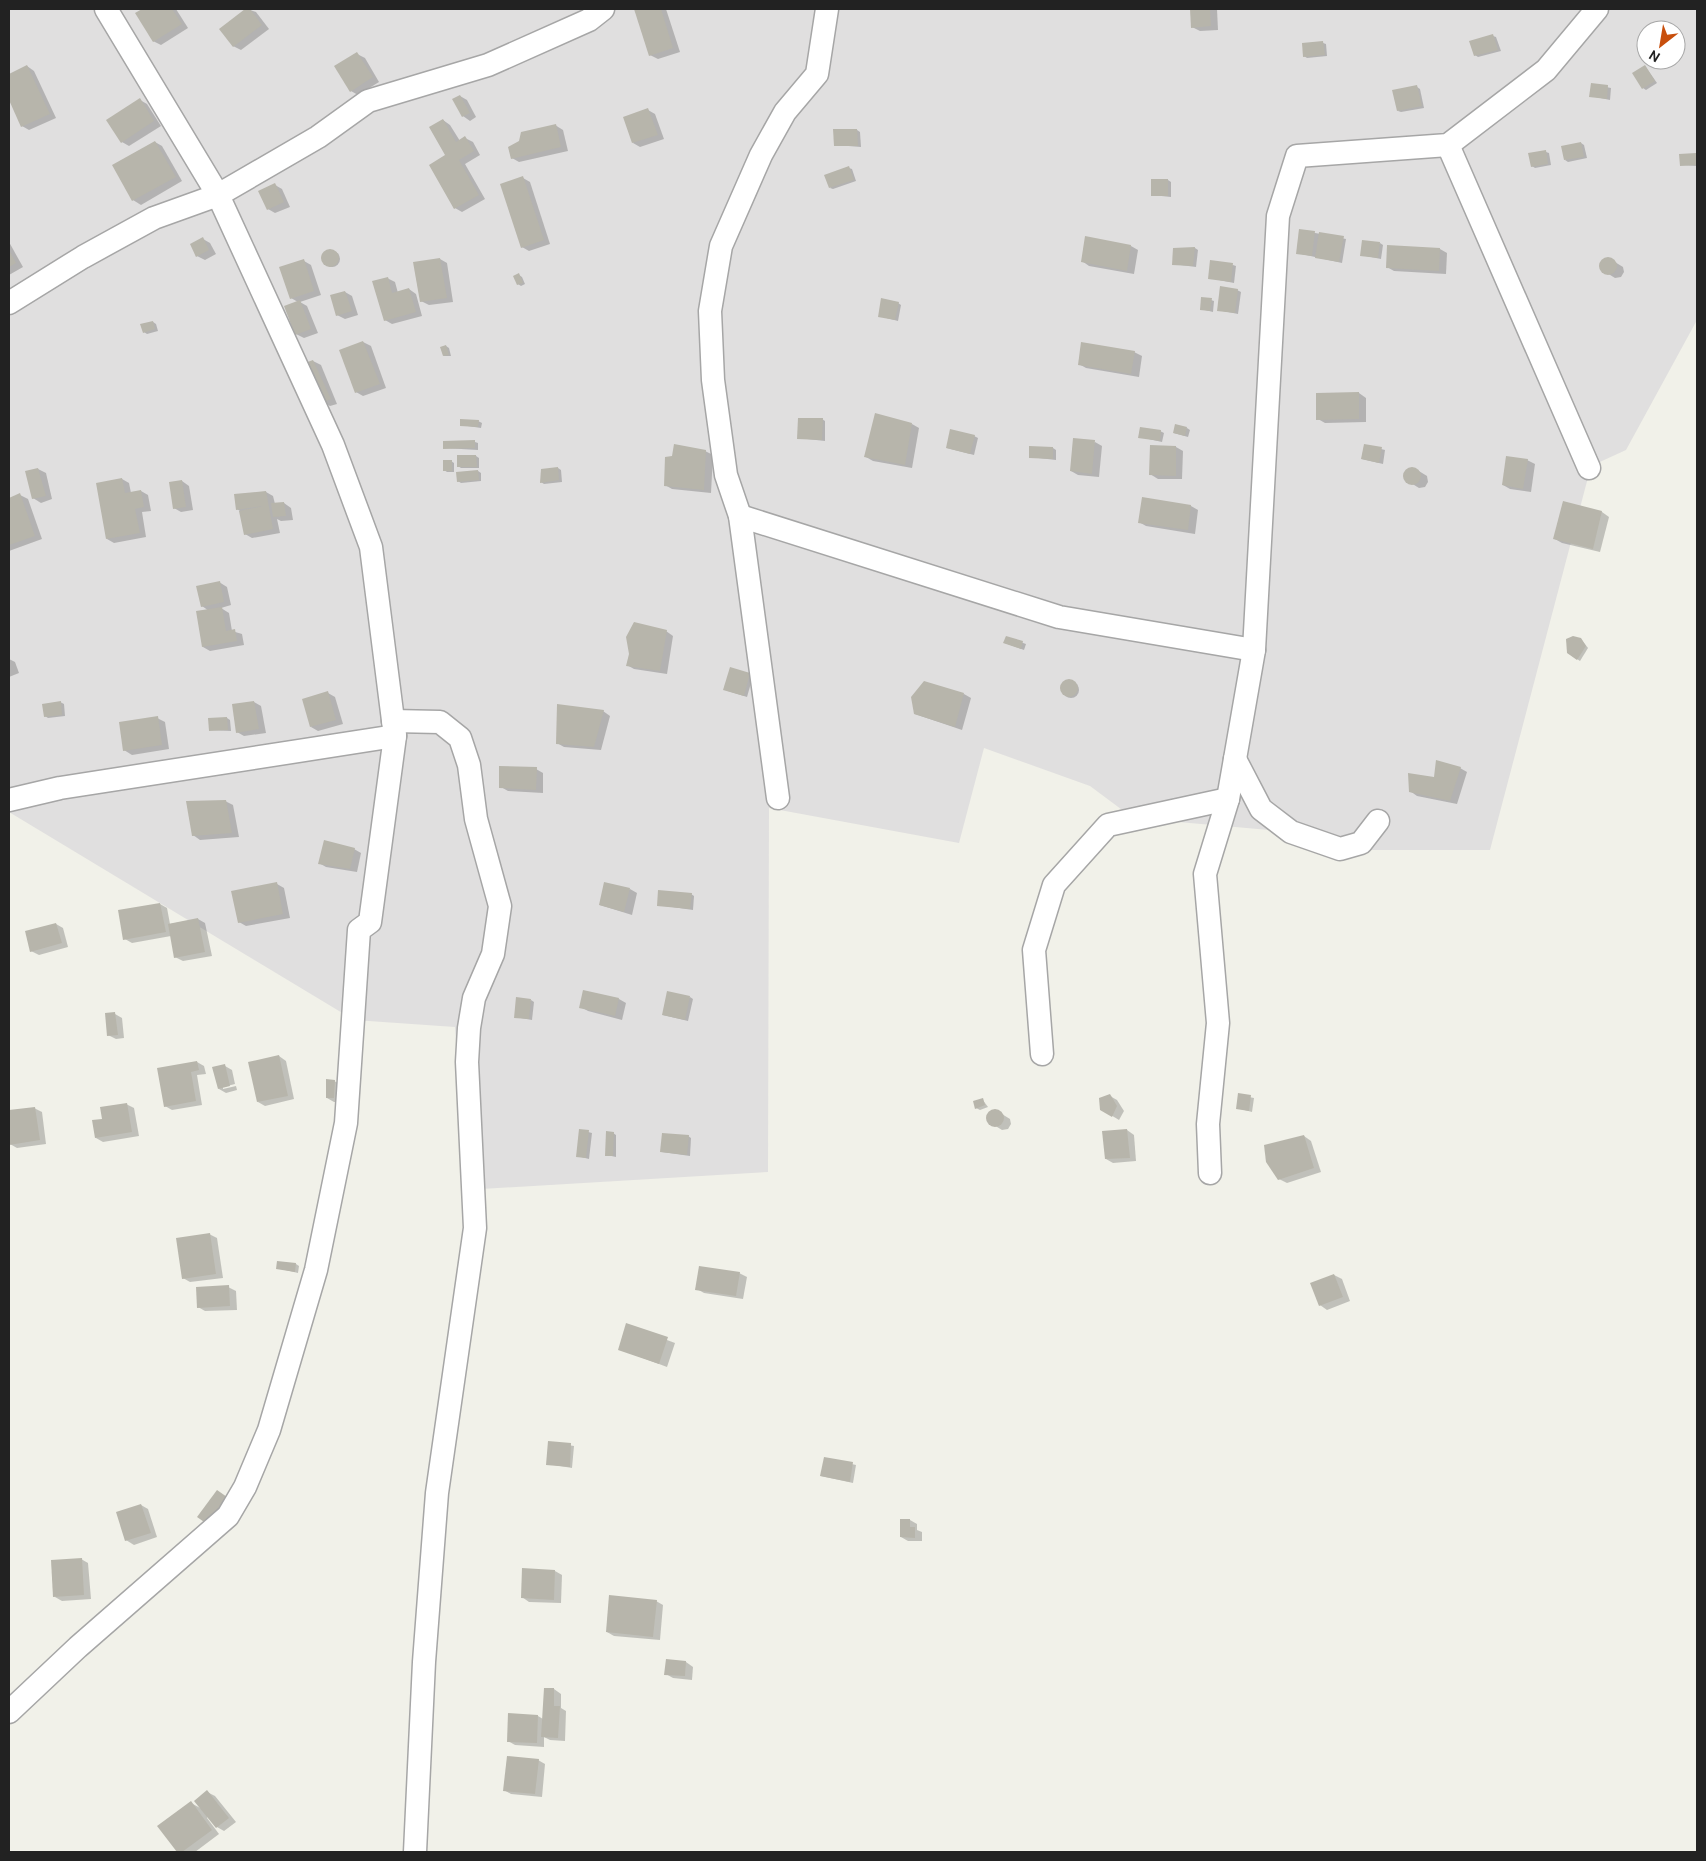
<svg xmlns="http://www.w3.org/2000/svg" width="1706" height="1861" font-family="Cabin,sans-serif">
<rect width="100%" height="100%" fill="#f1f1e9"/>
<path fill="#e0dfdf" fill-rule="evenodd" d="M 9,9 L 1697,9 L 1697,320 L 1626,450 L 1591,466 L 1490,850 L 1315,850 L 1281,831 L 1133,818 L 1090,786 L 984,748 L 959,843 L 769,808 L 768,1172 L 465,1190 L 455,1027 L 354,1020 L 9,812 ZM 1646,30 L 1676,30 L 1676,60 L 1646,60 Z"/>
<g fill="#0003">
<polygon points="144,9 176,9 188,28 161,45 153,41 137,13"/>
<polygon points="247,9 256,12 269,29 241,50 233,46 220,29"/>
<polygon points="635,9 666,9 680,52 658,59 650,55"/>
<polygon points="1191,9 1217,9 1218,30 1200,31 1192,27"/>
<polygon points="1493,36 1496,37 1501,51 1478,57 1475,55"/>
<polygon points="1323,43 1326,44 1327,56 1307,58 1304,56"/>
<polygon points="357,54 365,58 379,82 358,95 351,91"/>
<polygon points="27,66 34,71 56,118 29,130 22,126 9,97 9,75"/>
<polygon points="1645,66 1657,83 1646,90 1643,88"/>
<polygon points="1592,84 1611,88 1610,100 1591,96"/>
<polygon points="1417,87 1420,89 1424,108 1401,112 1398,111"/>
<polygon points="460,96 467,100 476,117 470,121 463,116"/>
<polygon points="140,100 147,104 161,126 129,146 122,142"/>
<polygon points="648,110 655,114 664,139 640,147 633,143"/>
<polygon points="443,120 450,125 460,141 465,138 473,142 480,155 465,164 485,199 462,212 455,208"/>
<polygon points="555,125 563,130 568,151 519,162 512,158"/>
<polygon points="857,130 860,132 861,147 836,145"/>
<polygon points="155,142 162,146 182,181 141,205 133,200 114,165"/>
<polygon points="1581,143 1584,145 1587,158 1568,162 1565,160"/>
<polygon points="1546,152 1549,153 1551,165 1535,168 1532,166"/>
<polygon points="1696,155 1697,166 1681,165"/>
<polygon points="849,168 852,169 856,181 833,189 830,188"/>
<polygon points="523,178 530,182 550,244 529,251 522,247"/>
<polygon points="1168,180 1171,182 1171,197 1152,195"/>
<polygon points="275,185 282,189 290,207 275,213 268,209"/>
<polygon points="1300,230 1346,239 1342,263 1297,253"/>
<polygon points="203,239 210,243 216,254 205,260 197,256"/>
<polygon points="9,242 23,267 9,275"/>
<polygon points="1380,243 1383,245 1381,259 1361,255"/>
<polygon points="1131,246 1138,250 1134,274 1089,266 1082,261"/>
<polygon points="1195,248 1198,250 1196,267 1173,264 1174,249"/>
<polygon points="1440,249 1447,253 1446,274 1394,271 1387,267"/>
<circle cx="332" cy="259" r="8"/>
<polygon points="440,259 447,263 453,302 429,305 421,301"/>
<polygon points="1610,259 1623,267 1624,272 1621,277 1615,278 1602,270 1601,265 1604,260"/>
<polygon points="304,261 311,265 321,295 300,302 307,306 318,333 304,338 296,334 298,302 291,298"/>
<polygon points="1233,265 1236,266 1234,283 1209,278"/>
<polygon points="519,275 522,277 525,284 521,286 518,284"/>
<polygon points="387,278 395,282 398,293 409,289 416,294 422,316 392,324 385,320"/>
<polygon points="1237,290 1241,292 1238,314 1218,310"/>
<polygon points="345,292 352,296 358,315 345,319 337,315"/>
<polygon points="1211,300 1214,301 1213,312 1201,309"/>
<polygon points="898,303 901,305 898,321 879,316"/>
<polygon points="153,322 156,324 158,331 147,334 144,332"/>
<polygon points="363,342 371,346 386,388 363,396 356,392"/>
<polygon points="446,346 449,348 451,356 444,356"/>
<polygon points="1134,352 1142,356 1139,377 1086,368 1079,364"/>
<polygon points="313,361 321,365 337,404 330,406 323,402"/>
<polygon points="1359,393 1366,398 1366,422 1325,423 1318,419"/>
<polygon points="822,419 825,421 825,441 798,438"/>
<polygon points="478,421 482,423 481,428 461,425"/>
<polygon points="912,424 919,428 912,468 873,461 866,457"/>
<polygon points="1187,428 1190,430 1188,437 1174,433"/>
<polygon points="1160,431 1164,433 1162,442 1140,437"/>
<polygon points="974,436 978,438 974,455 947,448"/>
<polygon points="475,442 478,443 478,450 444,448"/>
<polygon points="1095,442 1102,446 1099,477 1078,475 1071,471"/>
<polygon points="1365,445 1385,450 1383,464 1362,459"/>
<polygon points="1151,446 1176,447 1183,451 1182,479 1158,479 1150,474"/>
<polygon points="1053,448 1056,450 1056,460 1030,457"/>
<polygon points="705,451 713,455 711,493 672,489 665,485"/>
<polygon points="458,456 476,456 479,458 479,468 461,468 458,466"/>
<polygon points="1527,460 1535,464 1531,492 1510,489 1503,485"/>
<polygon points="451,461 454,463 454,472 447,472 444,470"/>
<polygon points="558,468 561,470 562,482 544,484 541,482"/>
<polygon points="1414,468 1427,476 1428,482 1425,487 1419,488 1406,480 1405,474 1408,470"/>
<polygon points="38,469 46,473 52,499 41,503 33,498 27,472"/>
<polygon points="478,471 481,473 481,481 461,483 458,481"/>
<polygon points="122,479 129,483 131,493 141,491 148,495 151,511 142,512 146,537 114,543 107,539"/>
<polygon points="182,481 189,486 193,510 181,512 174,508 170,483"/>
<polygon points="266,492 273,496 275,504 284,503 291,508 293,520 281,521 277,519 280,533 252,538 245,534 240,511 237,509"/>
<polygon points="20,495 28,499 42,539 9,551 9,499"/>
<polygon points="1143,498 1191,506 1198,510 1195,534 1146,526 1139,522"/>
<polygon points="1564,503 1602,512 1609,517 1600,552 1562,543 1555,539"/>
<polygon points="219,582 227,587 231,605 221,608 229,613 232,631 242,634 244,645 210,651 203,647 209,611 202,606"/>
<polygon points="666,631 673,636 667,674 634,669 627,665"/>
<polygon points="1006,637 1026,644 1024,650 1005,643"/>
<polygon points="1581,639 1588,648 1580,661 1568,653"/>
<polygon points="9,659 15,662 19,673 9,677"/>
<polygon points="731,668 753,676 747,697 728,691"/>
<circle cx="1071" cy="690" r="8"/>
<polygon points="328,693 335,697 343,724 318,731 311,727"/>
<polygon points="964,694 971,698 962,730 915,714"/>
<polygon points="60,702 64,704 65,716 48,718 45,716"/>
<polygon points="254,702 261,706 266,733 244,736 237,732 233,705"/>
<polygon points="603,711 610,716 601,750 564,747 557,743"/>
<polygon points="157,718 165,722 169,749 132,755 124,750"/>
<polygon points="227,718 230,720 231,731 210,730 210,719"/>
<polygon points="1460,768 1467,772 1457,804 1417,796 1410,791"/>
<polygon points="536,769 543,773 543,793 508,791 501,787"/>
<polygon points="225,801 233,805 239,837 200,840 193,835"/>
<polygon points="354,849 361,853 357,872 326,867 319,863"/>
<polygon points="277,884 284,888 290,918 246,926 239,922"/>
<polygon points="630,889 637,893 632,915 600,905"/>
<polygon points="691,894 694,896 693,910 658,905"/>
<polygon points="160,904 167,908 170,924 198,919 205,923 212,956 183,961 175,957 171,936 132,943 125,939"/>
<polygon points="56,924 63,928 68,947 39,955 31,951"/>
<polygon points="690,997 693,999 688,1021 663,1015"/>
<polygon points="619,999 626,1003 622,1020 588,1011 581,1007"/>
<polygon points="531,1000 534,1002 532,1020 515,1017"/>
<polygon points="115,1014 122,1018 124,1038 116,1039 108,1035"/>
<polygon points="279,1056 286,1061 294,1099 265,1106 258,1102"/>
<polygon points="197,1062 204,1066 206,1074 197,1075 202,1105 172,1110 165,1106"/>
<polygon points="225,1066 232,1070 235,1084 223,1087 223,1089 236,1086 237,1090 226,1093 219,1089"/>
<polygon points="334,1081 342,1085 341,1102 334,1102 327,1098"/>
<polygon points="1239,1095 1254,1098 1252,1112 1237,1108"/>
<polygon points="1110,1096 1117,1100 1124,1111 1119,1120 1101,1109"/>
<polygon points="982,1099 988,1107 980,1110 976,1108"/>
<polygon points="126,1104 134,1108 139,1136 103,1142 96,1138 104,1120"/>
<polygon points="34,1108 42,1112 46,1144 17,1148 10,1144 9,1112"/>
<polygon points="997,1111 1010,1119 1011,1124 1008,1129 1002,1130 989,1122 988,1117 991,1112"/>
<polygon points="580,1130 592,1133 589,1159 577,1156"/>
<polygon points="1127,1130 1134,1135 1136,1161 1113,1163 1106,1159"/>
<polygon points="613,1133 616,1135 616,1157 607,1155"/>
<polygon points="688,1136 691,1138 690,1156 662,1152"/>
<polygon points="1304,1136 1311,1141 1321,1172 1287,1183 1279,1179"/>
<polygon points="209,1234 217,1238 223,1278 190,1282 183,1278"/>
<polygon points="296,1264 299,1266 298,1273 277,1268"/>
<polygon points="739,1273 747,1277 743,1299 704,1293 697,1289"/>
<polygon points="1334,1275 1342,1279 1350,1301 1327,1310 1320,1305"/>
<polygon points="228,1287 236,1291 237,1310 205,1311 198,1307"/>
<polygon points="627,1325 675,1343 667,1367 619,1349"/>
<polygon points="549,1442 574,1446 572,1468 548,1464"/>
<polygon points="825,1458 856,1465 853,1483 821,1476"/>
<polygon points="141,1505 148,1509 157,1537 134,1545 126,1540"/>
<polygon points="910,1520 917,1524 917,1530 922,1532 922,1541 908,1541 901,1537"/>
<polygon points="81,1559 88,1563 91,1599 62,1601 55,1597"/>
<polygon points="555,1571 562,1575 561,1603 529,1602 522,1597"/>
<polygon points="656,1601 663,1605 660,1640 614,1636 607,1632"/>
<polygon points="686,1662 693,1667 692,1680 673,1678 666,1674"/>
<polygon points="554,1689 561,1694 561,1708 566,1711 565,1741 550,1740 544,1737 544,1747 515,1745 508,1741 538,1716 543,1719"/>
<polygon points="538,1760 545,1764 542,1797 511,1794 504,1790"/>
<polygon points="207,1792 215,1796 236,1822 224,1831 217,1827 208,1816 207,1818 219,1834 195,1852 179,1852 159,1826 191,1803 202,1809"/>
</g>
<g fill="#b7b5ab">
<polygon points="142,9 172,9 182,24 153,42 135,13"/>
<polygon points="245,9 250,9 262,25 233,47 219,29"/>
<polygon points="634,9 661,9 673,48 649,56"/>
<polygon points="1190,9 1210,9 1211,26 1191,28"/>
<polygon points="1493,34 1498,50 1474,56 1469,41"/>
<polygon points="1323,41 1325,55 1303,57 1302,43"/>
<polygon points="357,52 373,77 350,92 334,66"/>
<polygon points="27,65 50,114 21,127 9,100 9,74"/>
<polygon points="1645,65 1655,81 1642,89 1632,73"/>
<polygon points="1591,83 1608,85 1607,99 1589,97"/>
<polygon points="1417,85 1422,106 1397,111 1392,90"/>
<polygon points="460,95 470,113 462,117 452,99"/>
<polygon points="140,98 154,121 121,143 106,120"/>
<polygon points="648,108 658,135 632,143 623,117"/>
<polygon points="443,119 456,142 465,136 474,151 459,160 479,195 454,209 429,165 445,155 429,127"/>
<polygon points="556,124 561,147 511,159 508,147 519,141 521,132"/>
<polygon points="833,129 857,129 858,146 834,146"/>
<polygon points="155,141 176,177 132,201 112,165"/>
<polygon points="1581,142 1584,157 1564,160 1561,146"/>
<polygon points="1546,150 1548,164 1531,167 1528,153"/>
<polygon points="1696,153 1697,165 1680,166 1679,154"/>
<polygon points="849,166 854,180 829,188 824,175"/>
<polygon points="523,176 544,240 521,248 500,184"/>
<rect x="1151" y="179" width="17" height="17"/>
<polygon points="275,183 284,202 267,210 258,191"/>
<polygon points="1299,229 1315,231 1312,256 1296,254"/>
<polygon points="1319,232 1344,236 1339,262 1315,258"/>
<polygon points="1085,236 1131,245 1127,271 1081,262"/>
<polygon points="203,237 209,250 196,257 190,244"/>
<polygon points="1362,240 1380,242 1378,258 1360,256"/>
<polygon points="1387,245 1440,248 1439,271 1386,268"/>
<polygon points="1195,247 1193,266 1172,265 1173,248"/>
<circle cx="330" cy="258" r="9"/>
<polygon points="9,250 16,263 9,267"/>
<circle cx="1608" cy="266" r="9"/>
<polygon points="440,258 447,298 420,302 413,262"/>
<polygon points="304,259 314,291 290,299 279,267"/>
<polygon points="1210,260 1233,263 1231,282 1208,279"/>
<polygon points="519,273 523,283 517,285 513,276"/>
<polygon points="388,277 392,293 409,288 416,312 384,321 372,281"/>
<polygon points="1220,286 1238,289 1235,313 1217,311"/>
<polygon points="345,291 352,311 336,316 330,295"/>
<polygon points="1201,297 1212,298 1210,311 1200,310"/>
<polygon points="881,298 899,302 895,320 878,317"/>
<polygon points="300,300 311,329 295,335 284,306"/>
<polygon points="153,321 155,329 143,333 140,324"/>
<polygon points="363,341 380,384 355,393 339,350"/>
<polygon points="1081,342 1135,351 1131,374 1078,365"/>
<polygon points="446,345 449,355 443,356 440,347"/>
<polygon points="313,360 331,399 322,403 305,363"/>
<polygon points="1359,392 1359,419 1316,420 1316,393"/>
<polygon points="875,413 912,423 905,465 864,457"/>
<polygon points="798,418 823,418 822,440 797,439"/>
<polygon points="460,419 479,420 478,427 460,426"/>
<polygon points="1175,424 1187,427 1185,436 1173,433"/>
<polygon points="1140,427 1161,430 1160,441 1138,438"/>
<polygon points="950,429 975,435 970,454 946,448"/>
<polygon points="1073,438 1095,440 1092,474 1070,471"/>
<polygon points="475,440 475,448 443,449 443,441"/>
<polygon points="674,444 706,450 704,490 664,486 665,457 672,456"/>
<polygon points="1364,444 1382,447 1379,463 1361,459"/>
<polygon points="1150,445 1176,446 1176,476 1149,475"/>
<polygon points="1029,446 1053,447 1053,459 1029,458"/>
<polygon points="457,455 476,455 477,467 457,467"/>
<polygon points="1506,456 1528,459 1523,489 1502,485"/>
<rect x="443" y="460" width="9" height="11"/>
<polygon points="558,467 559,480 540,483 541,469"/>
<circle cx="1412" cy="476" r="9"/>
<polygon points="38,468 46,496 32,499 25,471"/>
<polygon points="478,470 479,480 457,482 456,472"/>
<polygon points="122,478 125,493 141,490 144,507 135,509 140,533 106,539 96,483"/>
<polygon points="182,480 186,507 173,509 169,482"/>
<polygon points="266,491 273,529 244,535 239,511 263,506 236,510 234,494"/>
<polygon points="20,493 35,536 9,545 9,498"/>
<polygon points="1142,497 1191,505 1188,530 1138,523"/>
<polygon points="1563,501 1602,511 1593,549 1553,539"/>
<polygon points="284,502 286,516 273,517 271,503"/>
<polygon points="220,581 224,602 201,607 196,586"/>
<polygon points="222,607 226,631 235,629 237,641 202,647 196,611"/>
<polygon points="634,622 667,630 660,671 626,666 629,654 626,637"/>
<polygon points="1006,636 1023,641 1021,649 1003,643"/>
<polygon points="1573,636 1581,638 1586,646 1577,660 1567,653 1566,639"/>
<polygon points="730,667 750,673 744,696 723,690"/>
<circle cx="1069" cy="688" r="9"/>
<polygon points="924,681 964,693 955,727 914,714 911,697"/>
<polygon points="328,691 336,720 310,727 302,699"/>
<polygon points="61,701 62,715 44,717 42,704"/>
<polygon points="254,701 259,729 236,733 232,704"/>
<polygon points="557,704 604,710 594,747 556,744"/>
<polygon points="158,716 162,745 123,751 119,722"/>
<polygon points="227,717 228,730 209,731 208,718"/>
<polygon points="1436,760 1461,767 1450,801 1409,792 1408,773 1434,777"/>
<polygon points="499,766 537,767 536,790 499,788"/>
<polygon points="226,800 232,833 192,836 186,801"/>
<polygon points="324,840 355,848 350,869 318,864"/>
<polygon points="277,882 283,914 238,923 231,891"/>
<polygon points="604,882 630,888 624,912 599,905"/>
<polygon points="658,890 692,893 690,909 657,906"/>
<polygon points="160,903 166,932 123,940 118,910"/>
<polygon points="198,918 205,952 174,958 168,924"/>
<polygon points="56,923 62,943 30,952 25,931"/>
<polygon points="583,990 619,998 615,1016 579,1008"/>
<polygon points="667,991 690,996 685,1020 662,1015"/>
<polygon points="516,997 531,999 529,1019 514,1018"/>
<polygon points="115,1012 118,1035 107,1036 105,1013"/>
<polygon points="279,1055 288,1096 257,1102 248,1062"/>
<polygon points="197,1061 199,1070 191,1072 196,1101 164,1107 157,1068"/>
<polygon points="225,1064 230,1086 218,1089 212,1067"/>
<polygon points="326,1079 335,1080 334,1098 326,1098"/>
<polygon points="1238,1093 1251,1095 1249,1111 1236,1109"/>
<polygon points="1110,1094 1117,1106 1112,1117 1100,1110 1099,1098"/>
<polygon points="983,1098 985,1105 975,1109 973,1101"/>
<polygon points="127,1103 132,1132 95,1138 92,1120 102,1119 100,1107"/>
<polygon points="35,1107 40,1140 9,1145 9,1110"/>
<circle cx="995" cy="1118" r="9"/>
<polygon points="579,1129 589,1130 586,1158 576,1157"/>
<polygon points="1127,1129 1130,1158 1105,1159 1102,1131"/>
<polygon points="606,1131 614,1132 613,1156 605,1156"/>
<polygon points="662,1133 689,1135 687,1155 660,1152"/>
<polygon points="1304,1135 1314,1168 1278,1180 1266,1162 1264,1145"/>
<polygon points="210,1233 216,1274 182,1279 176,1238"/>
<polygon points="277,1261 296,1263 295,1272 276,1269"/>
<polygon points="699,1266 740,1272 736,1296 695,1290"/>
<polygon points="1334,1274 1343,1297 1319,1306 1310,1283"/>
<polygon points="229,1285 230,1306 197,1308 196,1287"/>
<polygon points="626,1323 668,1337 659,1364 618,1350"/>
<polygon points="548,1441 571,1443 570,1467 546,1465"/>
<polygon points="824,1457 853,1462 850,1482 820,1476"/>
<polygon points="217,1490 227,1497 207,1524 197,1517"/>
<polygon points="141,1504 151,1533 125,1541 116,1512"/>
<polygon points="900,1519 910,1519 910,1527 915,1527 915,1538 900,1537"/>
<polygon points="82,1558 84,1595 53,1597 51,1560"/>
<polygon points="522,1568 555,1570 554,1600 521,1598"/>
<polygon points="609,1595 657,1600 653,1637 606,1632"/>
<polygon points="666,1659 686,1661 685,1676 664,1675"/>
<polygon points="544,1688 554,1688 554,1706 560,1706 558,1738 541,1737"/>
<polygon points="508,1713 538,1715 537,1743 507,1742"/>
<polygon points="507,1756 539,1759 535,1794 503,1791"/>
<polygon points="207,1790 229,1818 216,1828 194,1801"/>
<polygon points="191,1801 212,1830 182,1852 177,1852 157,1826"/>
</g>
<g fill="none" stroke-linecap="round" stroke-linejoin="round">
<defs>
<g id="minor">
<polyline points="1448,145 1589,468"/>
<polyline points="9,303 83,257 154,218 218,195 318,137 368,101 488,65 589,20 603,9"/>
<polyline points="740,516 1059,617 1254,650"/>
<polyline points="393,721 440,722 460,738 469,765 476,819 500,906 493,954 474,998 469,1028 467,1062 475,1228 437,1493 424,1662 415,1852"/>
<polyline points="1235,759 1261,809 1291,832 1340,849 1361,843 1378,821"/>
<polyline points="778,798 740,516 726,475 713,380 710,311 721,246 761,155 785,112 817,74 827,9"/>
<polyline points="9,800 60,788 395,736"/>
<polyline points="1042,1054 1034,950 1054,885 1108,825 1228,799"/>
<polyline points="1210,1173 1208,1124 1218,1023 1205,874 1228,799 1254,650 1278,216 1297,156 1448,145 1546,70 1597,9"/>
<polyline points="9,1712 78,1647 228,1516 245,1487 269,1430 316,1270 346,1123 359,930 370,922 395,736 371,547 333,445 218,195 106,9"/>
</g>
</defs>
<use href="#minor" stroke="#a6a6a6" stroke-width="25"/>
<use href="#minor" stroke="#fff" stroke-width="22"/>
</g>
<rect width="1706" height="1861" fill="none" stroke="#222222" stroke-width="20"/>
<g transform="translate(1661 45) rotate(211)"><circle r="24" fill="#ffffff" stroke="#a7a7a7"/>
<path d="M0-4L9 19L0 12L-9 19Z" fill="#c84f0c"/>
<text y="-8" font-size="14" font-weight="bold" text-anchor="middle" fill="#222222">N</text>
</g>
</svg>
